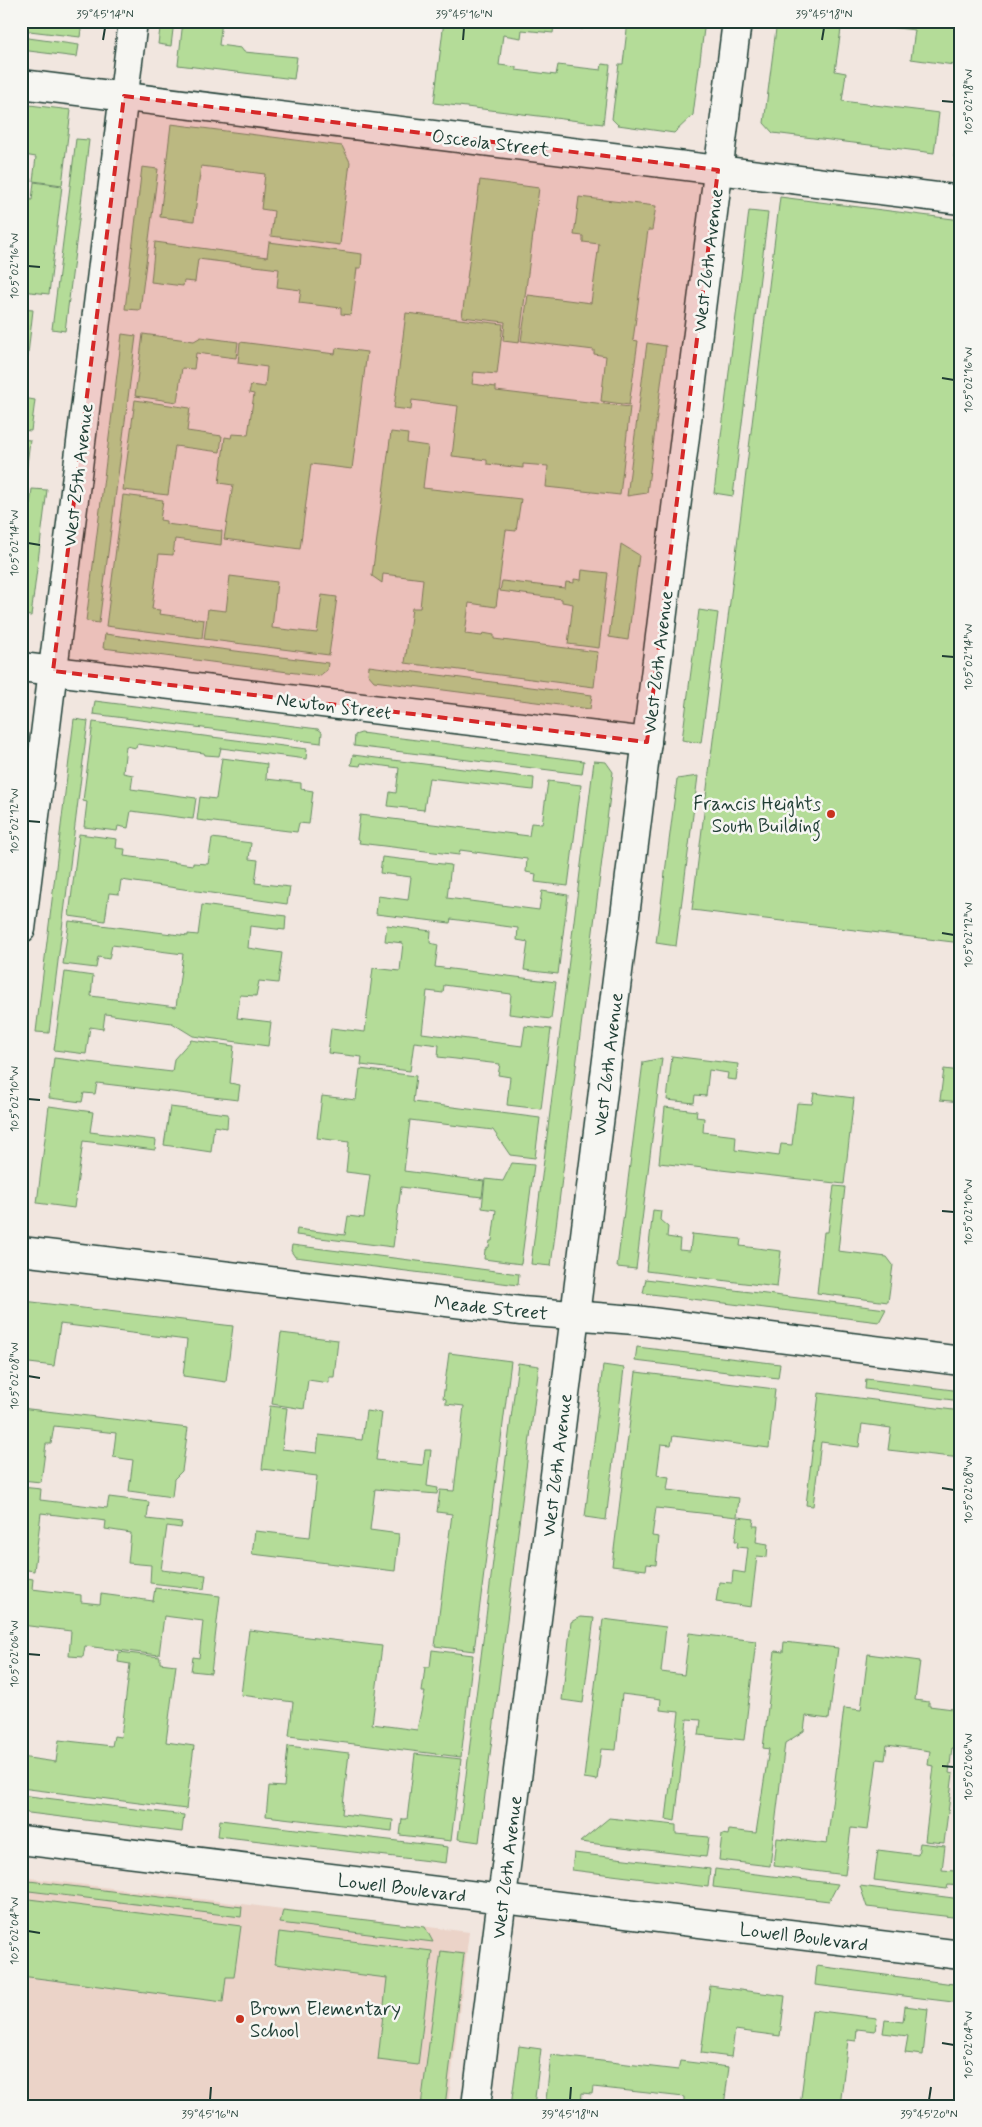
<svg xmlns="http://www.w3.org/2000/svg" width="982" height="2127" font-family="Mynerve,sans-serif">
<rect width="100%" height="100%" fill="#f1e6df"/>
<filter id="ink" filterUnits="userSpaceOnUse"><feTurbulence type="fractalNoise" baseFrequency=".02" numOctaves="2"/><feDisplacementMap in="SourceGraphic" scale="10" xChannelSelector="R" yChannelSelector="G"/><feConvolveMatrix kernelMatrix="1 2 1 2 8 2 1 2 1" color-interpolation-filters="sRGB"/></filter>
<g filter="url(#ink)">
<polygon fill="#ebd3c8" points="21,1877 469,1932 448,2106 21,2106"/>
<g fill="#b4dc98" stroke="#6a8c66">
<polygon points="21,21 82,21 80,37 21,30"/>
<polygon points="161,21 174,21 171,46 158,44"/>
<polygon points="183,21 222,21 219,45 241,48 244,52 297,57 294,79 178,65"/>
<polygon points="444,21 584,21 583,29 554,25 553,33 522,30 521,38 503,35 499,65 516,67 516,70 556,75 558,65 601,70 602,64 610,65 603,124 434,103"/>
<polygon points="628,21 705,21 693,115 674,133 618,125 612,119 619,64 623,64"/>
<polygon points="777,21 961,21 961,66 911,59 915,30 842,22 835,71 846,73 842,101 939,113 934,153 773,133 764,123"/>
<polygon points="21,37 79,45 77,57 21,50"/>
<polygon points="21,104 71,110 62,185 33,181 36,157 24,155 25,152 21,151"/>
<polygon points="959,114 961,115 961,158 954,157"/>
<polygon points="171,124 342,146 350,162 340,245 271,236 274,211 261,209 265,174 201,166 194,221 160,217"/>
<polygon points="76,139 89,140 65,331 52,329"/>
<polygon points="142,167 158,169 140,310 125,309"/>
<polygon points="480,180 539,188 519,343 503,341 505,322 462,317"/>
<polygon points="34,182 62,186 49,294 21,291 21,254 25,255 28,228 21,226 21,199 32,200"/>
<polygon points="579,197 656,206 652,230 648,230 633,340 638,341 629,405 601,401 606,356 594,354 594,350 521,341 528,295 591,303 599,244 583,242 583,236 574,235"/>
<polygon points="780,197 961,220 961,943 692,910"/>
<polygon points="749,211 768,213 733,496 714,493"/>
<polygon points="155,242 267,257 269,242 362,254 361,268 357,268 351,315 341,314 341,308 299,303 301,290 277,287 279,269 198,259 195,282 184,281 183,286 151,282"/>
<polygon points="21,309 33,310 23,398 35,400 31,431 21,430"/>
<polygon points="406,313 503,324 497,374 474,372 472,384 496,387 496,391 630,407 620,495 546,487 548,466 523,464 523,468 487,464 487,460 452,456 458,406 412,400 411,410 394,408"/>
<polygon points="122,334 136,336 99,623 86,621"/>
<polygon points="143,334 194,341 201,337 238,342 236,358 196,353 194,369 182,368 177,402 135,396"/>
<polygon points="240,342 335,354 336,348 367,352 352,469 311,464 300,549 224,539 233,485 219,483 225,437 231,438 232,434 248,435 254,394 249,393 251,385 265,387 267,367 238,363"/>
<polygon points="647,343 666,346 647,493 627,496"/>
<polygon points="135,400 190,408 187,431 222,436 220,452 175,446 168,495 123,490"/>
<polygon points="391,432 408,434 407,443 428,446 423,488 521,499 516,531 506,530 496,607 469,603 465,634 482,636 483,633 494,635 494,639 598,652 594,687 405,663 412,608 420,608 423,579 383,574 382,583 372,576"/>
<polygon points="21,439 30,440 25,481 21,481"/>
<polygon points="32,489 47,490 31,616 21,615 21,576"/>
<polygon points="123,495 163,500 160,520 166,521 166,524 222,531 221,545 175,539 173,555 159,554 152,609 160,610 159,614 204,620 202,638 106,626"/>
<polygon points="621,544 639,555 628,640 609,637"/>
<polygon points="582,570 608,573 599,648 568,644 573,604 562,602 562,599 500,591 502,581 565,588 566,582 574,583 574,579 581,580"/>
<polygon points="230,576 277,582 272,628 317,633 322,595 337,597 329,655 204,639 208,609 226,611"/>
<polygon points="699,610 718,613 701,743 682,740"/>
<polygon points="105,634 328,663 327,670 319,676 103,648"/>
<polygon points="369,666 592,695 590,709 374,681 368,674"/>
<polygon points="95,701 318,729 322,732 321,743 93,714"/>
<polygon points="74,719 88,721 49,1033 36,1032"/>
<polygon points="93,722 307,749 306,759 221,748 219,756 205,755 204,753 137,744 136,748 126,746 123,773 133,775 131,789 196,798 193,819 131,811 128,828 118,826 117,831 84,827 87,802 83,801"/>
<polygon points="361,733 584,761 582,774 354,746 355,735"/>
<polygon points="353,755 534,778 533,790 429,778 424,810 388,806 390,792 396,793 399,768 361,763 360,766 351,765"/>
<polygon points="222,758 267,764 266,779 301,783 301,789 313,791 309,824 299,823 297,832 197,820 200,797 216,799"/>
<polygon points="594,761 606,762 613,772 551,1266 531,1264"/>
<polygon points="698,776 676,946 656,943 677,779"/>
<polygon points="548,781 581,785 568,886 535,882 536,874 526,872 527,859 460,850 459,855 359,843 360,840 357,839 360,815 529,836 531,823 542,824"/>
<polygon points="79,834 117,839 116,848 125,849 124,856 193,865 193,863 208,864 212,838 251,843 249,859 258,860 255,883 290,887 287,904 121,880 119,894 109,893 105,921 69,916"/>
<polygon points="382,857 451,865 447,898 539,910 542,891 568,895 558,974 524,970 528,942 517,940 518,928 451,919 450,923 376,914 378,896 408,900 411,877 380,873"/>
<polygon points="202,905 286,916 285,930 250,926 248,948 282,953 278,983 259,981 256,996 240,995 237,1018 271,1022 268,1046 193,1036 172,1023 105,1014 103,1029 90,1027 86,1054 54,1050 65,972 93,976 91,996 176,1007 183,954 112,945 109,959 98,957 96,968 63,964 69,921 188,936 188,934 198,935"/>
<polygon points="387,925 431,931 430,943 438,945 435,967 556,982 551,1019 509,1014 511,994 444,985 443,993 427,991 422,1033 522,1046 525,1026 551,1029 541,1109 507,1105 510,1077 498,1075 500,1064 438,1057 439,1045 414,1042 410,1071 361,1065 362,1057 328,1053 331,1028 365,1032 373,968 400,971 403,943 385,941"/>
<polygon points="191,1040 234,1046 230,1083 240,1085 238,1100 97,1083 95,1094 84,1093 82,1102 49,1098 54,1058 172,1072 174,1059"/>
<polygon points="672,1056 738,1064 736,1080 727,1079 728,1073 709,1070 706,1096 695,1095 694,1103 667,1100"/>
<polygon points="662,1058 636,1269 617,1267 643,1062"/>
<polygon points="360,1069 416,1076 413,1102 540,1118 535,1158 510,1155 493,1130 410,1120 404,1171 484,1181 482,1197 401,1187 393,1247 296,1235 297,1229 345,1235 348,1216 364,1218 370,1175 346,1172 349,1142 317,1138 322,1096 356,1100"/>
<polygon points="944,1069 961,1071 961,1102 940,1100"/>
<polygon points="814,1093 854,1098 844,1184 659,1163 665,1107 697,1111 696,1117 704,1118 703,1132 736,1136 735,1150 779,1156 781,1144 792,1145 797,1103 812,1104"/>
<polygon points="49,1106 93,1112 90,1132 156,1140 155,1150 83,1141 74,1208 37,1203"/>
<polygon points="170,1107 228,1114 227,1128 214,1126 211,1152 164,1145"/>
<polygon points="512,1163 534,1165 521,1264 484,1259 485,1250 489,1247 490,1241 492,1241 496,1210 482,1208 485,1179 503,1181"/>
<polygon points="834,1186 845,1187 838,1251 887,1257 893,1265 888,1302 817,1293 824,1232 828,1232"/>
<polygon points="653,1210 661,1211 660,1220 668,1227 667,1237 680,1239 679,1250 690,1251 692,1234 741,1239 740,1246 781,1251 777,1287 646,1271"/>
<polygon points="292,1245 519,1274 518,1285 295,1257 291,1251"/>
<polygon points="646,1279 886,1309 879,1322 643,1293"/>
<polygon points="24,1301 233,1326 226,1382 183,1376 187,1340 60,1324 54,1366 21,1362 21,1325"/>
<polygon points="281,1333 338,1340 334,1377 329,1377 329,1383 308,1380 304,1409 272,1404"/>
<polygon points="637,1347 780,1364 778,1378 635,1361"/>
<polygon points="449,1353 511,1361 474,1651 435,1646 452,1514 437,1512 440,1490 454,1491 464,1406 446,1404 446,1399 443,1398"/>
<polygon points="518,1363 539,1366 479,1842 458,1839"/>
<polygon points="603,1365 624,1368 606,1520 585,1517"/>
<polygon points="636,1372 775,1389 769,1448 673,1436 671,1445 661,1444 657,1475 669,1477 667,1490 739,1498 737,1517 656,1508 652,1536 659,1537 656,1565 647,1564 646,1570 612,1566"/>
<polygon points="866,1379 961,1391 961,1401 865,1389"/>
<polygon points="819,1393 961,1411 961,1458 888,1450 891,1428 862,1424 859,1447 821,1442 813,1506 806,1505"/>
<polygon points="270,1406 287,1408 282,1449 317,1453 319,1435 362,1440 366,1411 382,1413 376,1460 423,1465 425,1450 431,1450 427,1486 438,1488 437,1494 375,1489 370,1530 399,1534 395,1571 252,1554 255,1531 310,1537 317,1476 262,1469"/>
<polygon points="21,1408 188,1428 182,1471 174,1479 172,1497 129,1491 133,1460 113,1457 116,1433 54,1426 51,1444 46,1444 41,1482 21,1480"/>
<polygon points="21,1487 41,1489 40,1500 107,1508 109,1497 149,1502 147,1519 182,1523 181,1528 167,1526 161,1570 206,1575 204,1589 150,1583 151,1565 128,1563 131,1533 105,1529 106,1521 41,1513 34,1571 21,1569"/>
<polygon points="738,1517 754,1519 753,1526 758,1526 756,1542 768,1544 767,1557 757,1556 751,1607 716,1602 719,1582 732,1583 733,1571 745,1573 748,1548 737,1547 738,1541 735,1541"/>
<polygon points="21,1577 33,1579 32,1589 81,1595 81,1602 100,1604 101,1594 153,1601 155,1588 220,1596 211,1673 191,1671 193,1657 199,1658 203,1621 164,1616 159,1655 85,1646 83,1657 69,1656 71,1631 21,1625"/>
<polygon points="580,1617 594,1618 583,1703 562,1700 571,1622"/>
<polygon points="603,1619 666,1627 661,1672 684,1675 689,1633 756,1641 744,1740 699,1735 701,1720 687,1719 675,1821 666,1819 679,1712 660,1710 661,1699 622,1694 616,1750 601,1749 597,1780 584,1778"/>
<polygon points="249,1630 382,1646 372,1724 417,1730 425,1692 422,1692 425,1667 430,1667 432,1650 473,1655 461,1757 289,1736 293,1702 241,1695"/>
<polygon points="784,1642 838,1648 829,1719 806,1716 804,1731 785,1743 770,1866 719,1860 722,1834 728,1835 729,1830 756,1833 769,1749 763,1748 775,1651 783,1652"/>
<polygon points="119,1652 160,1657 160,1663 176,1665 166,1742 194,1746 186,1809 21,1788 21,1757 56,1762 59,1740 112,1746 114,1736 121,1737 130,1664 118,1662"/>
<polygon points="868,1654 920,1661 915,1700 929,1702 929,1706 953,1709 953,1713 961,1714 961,1749 952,1748 949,1773 953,1774 944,1843 925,1841 934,1766 928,1765 930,1751 887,1745 885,1760 877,1759 868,1830 851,1828 845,1875 774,1866 777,1838 827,1844 844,1708 861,1710"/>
<polygon points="288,1746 349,1753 342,1814 393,1820 392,1831 266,1816 269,1786 284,1787"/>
<polygon points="415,1754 461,1759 451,1841 400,1835 402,1819 407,1819"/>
<polygon points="21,1795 184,1815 182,1832 21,1812"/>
<polygon points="609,1818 676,1825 676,1834 709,1837 706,1857 580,1842"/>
<polygon points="220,1820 448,1847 446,1863 218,1836"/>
<polygon points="920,1843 945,1846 942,1870 955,1871 961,1876 961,1886 948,1885 947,1889 874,1880 878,1850 918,1855"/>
<polygon points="574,1853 710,1869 708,1887 572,1870"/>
<polygon points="715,1869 838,1884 829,1901 713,1887"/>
<polygon points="21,1880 242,1907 241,1917 21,1890"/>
<polygon points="860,1886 961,1899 961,1918 867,1907"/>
<polygon points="21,1898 241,1926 234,1977 226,1977 223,2002 21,1976"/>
<polygon points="283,1910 425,1927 433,1942 280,1923"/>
<polygon points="279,1932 432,1951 418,2065 378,2060 387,1978 275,1964"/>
<polygon points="441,1951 464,1954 445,2106 421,2106"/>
<polygon points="817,1966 961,1985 961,2003 815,1985"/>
<polygon points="710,1986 785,1996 780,2036 735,2030 731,2057 701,2053"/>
<polygon points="905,2006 928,2009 923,2055 905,2053 908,2036 883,2033 885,2020 903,2022"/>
<polygon points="812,2010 877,2018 875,2031 857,2029 856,2041 848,2040 840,2106 800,2106"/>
<polygon points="519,2046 541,2049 534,2106 511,2106"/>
<polygon points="551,2055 678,2070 680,2061 729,2067 724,2106 684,2103 684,2097 593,2087 592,2094 582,2093 581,2104 546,2100"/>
</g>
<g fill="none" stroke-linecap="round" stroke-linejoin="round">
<defs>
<g id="minor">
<polyline points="21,84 961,200"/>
<polyline points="21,667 647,742"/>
<polyline points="21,929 133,21"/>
<polyline points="21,1251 521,1311 635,1320 961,1361"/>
</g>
<g id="tertiary">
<polyline points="21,1840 961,1955"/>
<polyline points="476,2106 737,21"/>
</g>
</defs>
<use href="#minor" stroke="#1f3d34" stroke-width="31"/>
<use href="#tertiary" stroke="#1f3d34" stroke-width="31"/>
<use href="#minor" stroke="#f6f6f2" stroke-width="28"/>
<use href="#tertiary" stroke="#f6f6f2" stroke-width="28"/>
</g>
</g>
<path fill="#d62828" fill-opacity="0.2" stroke="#d62828" stroke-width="4" stroke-dasharray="10 6" stroke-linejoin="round" d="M 124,96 L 718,170 L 647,742 L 53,671 Z"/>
<path fill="none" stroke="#1f3d34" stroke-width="2" d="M 103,40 L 105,28M 463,40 L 464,28M 822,40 L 824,28M 942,101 L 954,102M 28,266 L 40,267M 942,378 L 954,380M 28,543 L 40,545M 942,656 L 954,657M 28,821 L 40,822M 942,933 L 954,935M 28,1099 L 40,1100M 942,1211 L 954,1212M 28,1376 L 40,1378M 942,1488 L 954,1490M 28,1654 L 40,1655M 942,1766 L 954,1767M 28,1931 L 40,1933M 942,2043 L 954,2045M 210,2100 L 211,2087M 570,2100 L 571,2087M 929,2100 L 931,2087"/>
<g fill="#c8321e" stroke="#f6f6f2" stroke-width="2">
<circle cx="831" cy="814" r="5"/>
<circle cx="240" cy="2019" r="5"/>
</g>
<g text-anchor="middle" stroke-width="5" stroke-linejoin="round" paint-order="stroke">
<g font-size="19" fill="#1f3d34" stroke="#f6f6f2">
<text transform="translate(491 142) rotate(7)" y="7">Osceola Street</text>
<text transform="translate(707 260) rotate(-83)" y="7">West 26th Avenue</text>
<text transform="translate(77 475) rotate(-83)" y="7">West 25th Avenue</text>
<text transform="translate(657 662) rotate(-83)" y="7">West 26th Avenue</text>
<text transform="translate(334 705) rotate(7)" y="7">Newton Street</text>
<text transform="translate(607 1064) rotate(-83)" y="7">West 26th Avenue</text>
<text transform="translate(491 1307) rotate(6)" y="7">Meade Street</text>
<text transform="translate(556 1465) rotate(-83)" y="7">West 26th Avenue</text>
<text transform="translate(506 1867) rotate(-83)" y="7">West 26th Avenue</text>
<text transform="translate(402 1887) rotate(7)" y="7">Lowell Boulevard</text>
<text transform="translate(804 1936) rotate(7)" y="7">Lowell Boulevard</text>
</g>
<g font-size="19" fill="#1f3d34" stroke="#f6f6f2" text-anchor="end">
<text x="821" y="810">Francis Heights<tspan x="821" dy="22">South Building</tspan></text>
<text x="250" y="2015" text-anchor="start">Brown Elementary<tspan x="250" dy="22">School</tspan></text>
</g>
</g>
<rect width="982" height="2127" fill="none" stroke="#f6f6f2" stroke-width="55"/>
<rect x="28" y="28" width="926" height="2072" fill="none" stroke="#1f3d34" stroke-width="2"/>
<g font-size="12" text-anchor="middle" fill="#1f3d34">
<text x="105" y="18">39°45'14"N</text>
<text x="464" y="18">39°45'16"N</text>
<text x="824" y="18">39°45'18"N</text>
<text transform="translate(968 102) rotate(-90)" y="4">105°02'18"W</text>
<text transform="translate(14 266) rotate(-90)" y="4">105°02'16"W</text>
<text transform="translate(968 380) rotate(-90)" y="4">105°02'16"W</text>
<text transform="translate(14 543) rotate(-90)" y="4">105°02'14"W</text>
<text transform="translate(968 657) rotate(-90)" y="4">105°02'14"W</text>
<text transform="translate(14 821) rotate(-90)" y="4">105°02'12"W</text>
<text transform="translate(968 935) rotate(-90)" y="4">105°02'12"W</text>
<text transform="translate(14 1099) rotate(-90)" y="4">105°02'10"W</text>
<text transform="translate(968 1212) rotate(-90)" y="4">105°02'10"W</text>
<text transform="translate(14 1376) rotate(-90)" y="4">105°02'08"W</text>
<text transform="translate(968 1490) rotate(-90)" y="4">105°02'08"W</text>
<text transform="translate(14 1654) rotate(-90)" y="4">105°02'06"W</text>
<text transform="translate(968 1767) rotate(-90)" y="4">105°02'06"W</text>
<text transform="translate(14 1931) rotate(-90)" y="4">105°02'04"W</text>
<text transform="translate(968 2045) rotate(-90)" y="4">105°02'04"W</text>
<text x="210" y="2118">39°45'16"N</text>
<text x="570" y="2118">39°45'18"N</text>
<text x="929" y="2118">39°45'20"N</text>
</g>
</svg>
